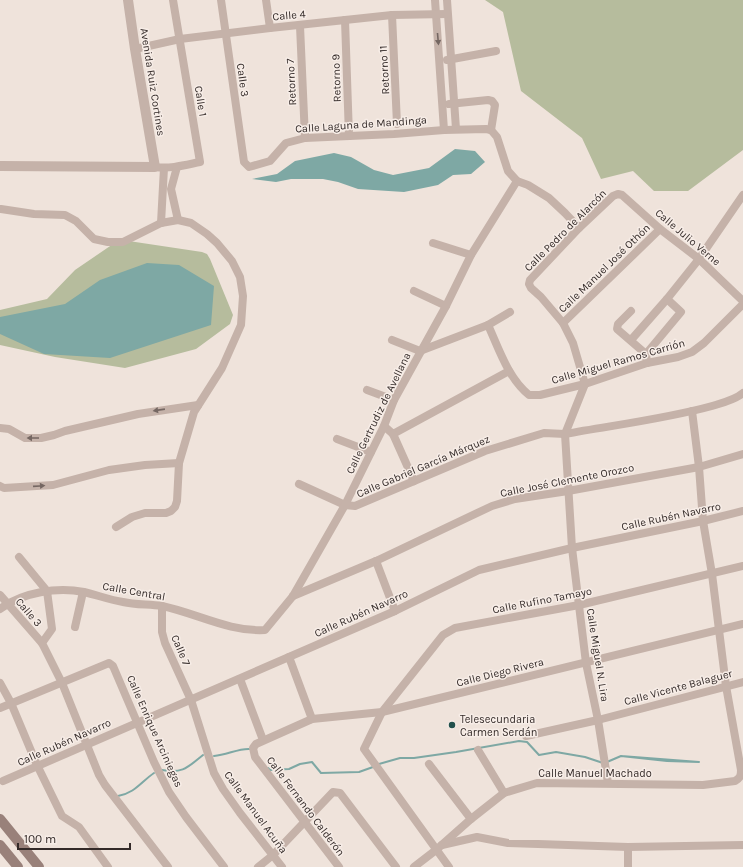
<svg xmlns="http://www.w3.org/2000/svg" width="743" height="867" font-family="Karla,sans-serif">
<rect width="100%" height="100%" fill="#efe3db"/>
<g fill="#b6bc9d">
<polygon points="485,0 743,0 743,150 688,191 654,191 633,171 601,179 582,138 521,91 503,12"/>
<polygon points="122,240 202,252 207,254 210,259 233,315 230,324 196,349 125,368 55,357 0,345 0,310 47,299 75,270 116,242"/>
</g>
<g fill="#7ea8a4">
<polygon points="455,149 475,151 485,162 471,174 453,175 438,185 404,192 358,189 338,182 323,179 291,179 276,182 252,179 277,174 295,161 334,153 351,157 374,170 393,175 429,168"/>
<polygon points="147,263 179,265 214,286 211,325 110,358 44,354 0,334 0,317 65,304 100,280"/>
</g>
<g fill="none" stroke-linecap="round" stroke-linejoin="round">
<g stroke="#7ea8a4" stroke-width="2">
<path d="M 214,756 C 227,755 239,748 250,749"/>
<polyline points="607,762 621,756 667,761 699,762 621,756"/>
<polyline points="379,764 400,758 414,758 456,752 519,741 527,742 539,755 556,752 585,757 603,763"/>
<polyline points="268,768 270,770 289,769 300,764 312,762 321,773 359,772 373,767"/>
<path d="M 162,770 C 183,774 188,767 203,755"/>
<path d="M 118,796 C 135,793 141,782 154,773"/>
</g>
<g stroke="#c5b2a9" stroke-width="8">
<polyline points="221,0 244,162 249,167 270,161 286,143 305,138 394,134 444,130 486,129 491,130"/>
<polyline points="266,0 270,28"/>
<polyline points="435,0 444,130"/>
<polyline points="447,0 456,129"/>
<polyline points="392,15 397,124"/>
<polyline points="345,20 349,136"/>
<polyline points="300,26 305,138"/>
<polyline points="135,49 180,39 270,28 392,15 447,14"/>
<polyline points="447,60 496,51"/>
<polyline points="449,104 488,100 492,101 495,105 491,130"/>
<polyline points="491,130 497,137 508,171 517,181 528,185 549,198 565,213 579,228"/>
<path d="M 155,167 C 171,169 185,165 200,162 L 173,0"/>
<polyline points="177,167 171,189 178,220"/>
<polyline points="1,209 34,214 65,215 76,221 94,239 108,242 123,242 161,223 178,220 191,223 207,234 217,243 232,261 240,277 243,296 241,325 222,368 194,412 179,463 177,501 175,507 171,511 166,513 145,513 132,517 116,527"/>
<polyline points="161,223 164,168"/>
<polyline points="433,243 471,255"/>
<polyline points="414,291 446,306"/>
<polyline points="631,311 618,324 617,329 646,354"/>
<polyline points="563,323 660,229"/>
<path d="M 488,325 C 499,349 508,378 529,395 L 540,395 L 585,384 L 647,363 L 678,357 L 692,352 L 704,343 L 743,304"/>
<polyline points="392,340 420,351 488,325 510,312"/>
<polyline points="631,340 667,299 699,259 743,195"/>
<polyline points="647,363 646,354 681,312 667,299"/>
<polyline points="367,390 394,400"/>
<polyline points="384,426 393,434 509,371"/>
<polyline points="0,428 9,429 25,438 41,438 54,435 65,431 138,414 198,405"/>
<polyline points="393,434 414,481"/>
<polyline points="337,439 371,452"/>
<path d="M 299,484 L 345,505 L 355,506 L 485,451 L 544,433 L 565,434 C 614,425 665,419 712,406 C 722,403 735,400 743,393"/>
<polyline points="0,486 4,488 53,485 109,470 145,465 179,463"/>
<polyline points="19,557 47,591 52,629 42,643 62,683 99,775 105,785 168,867"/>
<polyline points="376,561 395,611"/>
<polyline points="0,595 42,643"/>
<polyline points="293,596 376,561 492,506 515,499 568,491 699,467 743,454"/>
<polyline points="162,606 162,632 165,643 191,700 214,773 223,789 240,813 282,867"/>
<path d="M 0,609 C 23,592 57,587 84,592 C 97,595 110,600 123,602 C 136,605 149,604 162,606 C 196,613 229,632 265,630 L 293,596 L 345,505 L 384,426 L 394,400 L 446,306 L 471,255 L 517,181"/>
<polyline points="75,627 83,592"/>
<polyline points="289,657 312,719"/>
<polyline points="240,679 263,740"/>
<polyline points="0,683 11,703 37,765 62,816 79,827 108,867"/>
<polyline points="0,708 109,663 113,666 154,762 169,792 186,817 224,867"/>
<polyline points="526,736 598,720 743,682"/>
<polyline points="478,750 504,793"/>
<polyline points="429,764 471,819"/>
<polyline points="3,781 395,611 479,570 572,548 703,521 743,511"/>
<polyline points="608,783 598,720 586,663 572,548 565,434 585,384 573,343 563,323 541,297 531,288 529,284 530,280 579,228 613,196 618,194 622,195 660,229 699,259 743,301"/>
<polyline points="442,845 477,837 508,843 628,847 743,845"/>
<polyline points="628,847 628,867"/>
<polyline points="258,867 273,855 333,792 340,793 396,867"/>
<polyline points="339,867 255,757 253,748 256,744 312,719 382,712 743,624"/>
<path d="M 414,867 L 436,850 L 471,819 L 504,793 L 537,783 L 703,785 L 735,781 C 740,778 741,776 741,770 L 726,686 L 712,574 L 703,521 L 699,467 L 692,411"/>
<polyline points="449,867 364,749 382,712 443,635 455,628 579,605 743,566"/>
</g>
<polyline stroke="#c5b2a9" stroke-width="10" points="0,166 155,167 135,49 128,0"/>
<g stroke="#99817a" stroke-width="10">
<polyline points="0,819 39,867"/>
<polyline points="0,845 18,867"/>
</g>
</g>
<defs><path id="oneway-solid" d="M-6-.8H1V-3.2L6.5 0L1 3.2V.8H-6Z"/></defs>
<g fill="#756762">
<use href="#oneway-solid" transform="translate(438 39) rotate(85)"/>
<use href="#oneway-solid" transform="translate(159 410) rotate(172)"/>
<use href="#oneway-solid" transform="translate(33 438) rotate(-180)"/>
<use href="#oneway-solid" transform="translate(39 486) rotate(-4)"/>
</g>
<circle fill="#22504c" stroke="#f7ede7" stroke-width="1.5" cx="452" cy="725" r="4"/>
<g text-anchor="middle" stroke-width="3" stroke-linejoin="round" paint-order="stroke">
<g font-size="11" fill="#332a28" stroke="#f7ede7">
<text transform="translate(289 15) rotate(-5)" y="4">Calle 4</text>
<text transform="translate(384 70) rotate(-93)" y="4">Retorno 11</text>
<text transform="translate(336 78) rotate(-92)" y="4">Retorno 9</text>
<text transform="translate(243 80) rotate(82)" y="4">Calle 3</text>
<text transform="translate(153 82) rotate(81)" y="4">Avenida Ruiz Cortines</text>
<text transform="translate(291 82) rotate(-93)" y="4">Retorno 7</text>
<text transform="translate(201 101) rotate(81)" y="4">Calle 1</text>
<text transform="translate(361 124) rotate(-4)" y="4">Calle Laguna de Mandinga</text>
<text transform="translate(565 230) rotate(-45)" y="4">Calle Pedro de Alarcón</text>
<text transform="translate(688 237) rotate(40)" y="4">Calle Julio Verne</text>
<text transform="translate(604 268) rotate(-44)" y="4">Calle Manuel José Othón</text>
<text transform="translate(618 361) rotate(-16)" y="4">Calle Miguel Ramos Carrión</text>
<text transform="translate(378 413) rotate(-64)" y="4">Calle Gertrudiz de Avellana</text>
<text transform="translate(423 466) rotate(-23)" y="4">Calle Gabriel García Márquez</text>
<text transform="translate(567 480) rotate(-11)" y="4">Calle José Clemente Orozco</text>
<text transform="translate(671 516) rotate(-12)" y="4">Calle Rubén Navarro</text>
<text transform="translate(134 591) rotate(10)" y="4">Calle Central</text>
<text transform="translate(542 600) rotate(-11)" y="4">Calle Rufino Tamayo</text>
<text transform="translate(29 612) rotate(49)" y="4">Calle 3</text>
<text transform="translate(361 613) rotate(-24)" y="4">Calle Rubén Navarro</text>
<text transform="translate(181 650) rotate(67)" y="4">Calle 7</text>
<text transform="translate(598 655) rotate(81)" y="4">Calle Miguel N. Lira</text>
<text transform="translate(500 672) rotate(-14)" y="4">Calle Diego Rivera</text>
<text transform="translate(678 687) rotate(-15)" y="4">Calle Vicente Balaguer</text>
<text transform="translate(155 731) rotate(66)" y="4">Calle Enrique Arciniegas</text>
<text transform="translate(64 742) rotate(-24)" y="4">Calle Rubén Navarro</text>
<text x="595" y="777">Calle Manuel Machado</text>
<text transform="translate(306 806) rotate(53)" y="4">Calle Fernando Calderón</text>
<text transform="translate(256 812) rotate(54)" y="4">Calle Manuel Acuña</text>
</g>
<g font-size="11" fill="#332a28" stroke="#f7ede7" text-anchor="start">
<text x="460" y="723">Telesecundaria<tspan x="460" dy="13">Carmen Serdán</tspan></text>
</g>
</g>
<path d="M18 843v6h112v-6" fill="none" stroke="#332a28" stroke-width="2"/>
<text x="24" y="843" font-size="12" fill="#332a28" stroke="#f7ede7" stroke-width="3" paint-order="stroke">100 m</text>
</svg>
